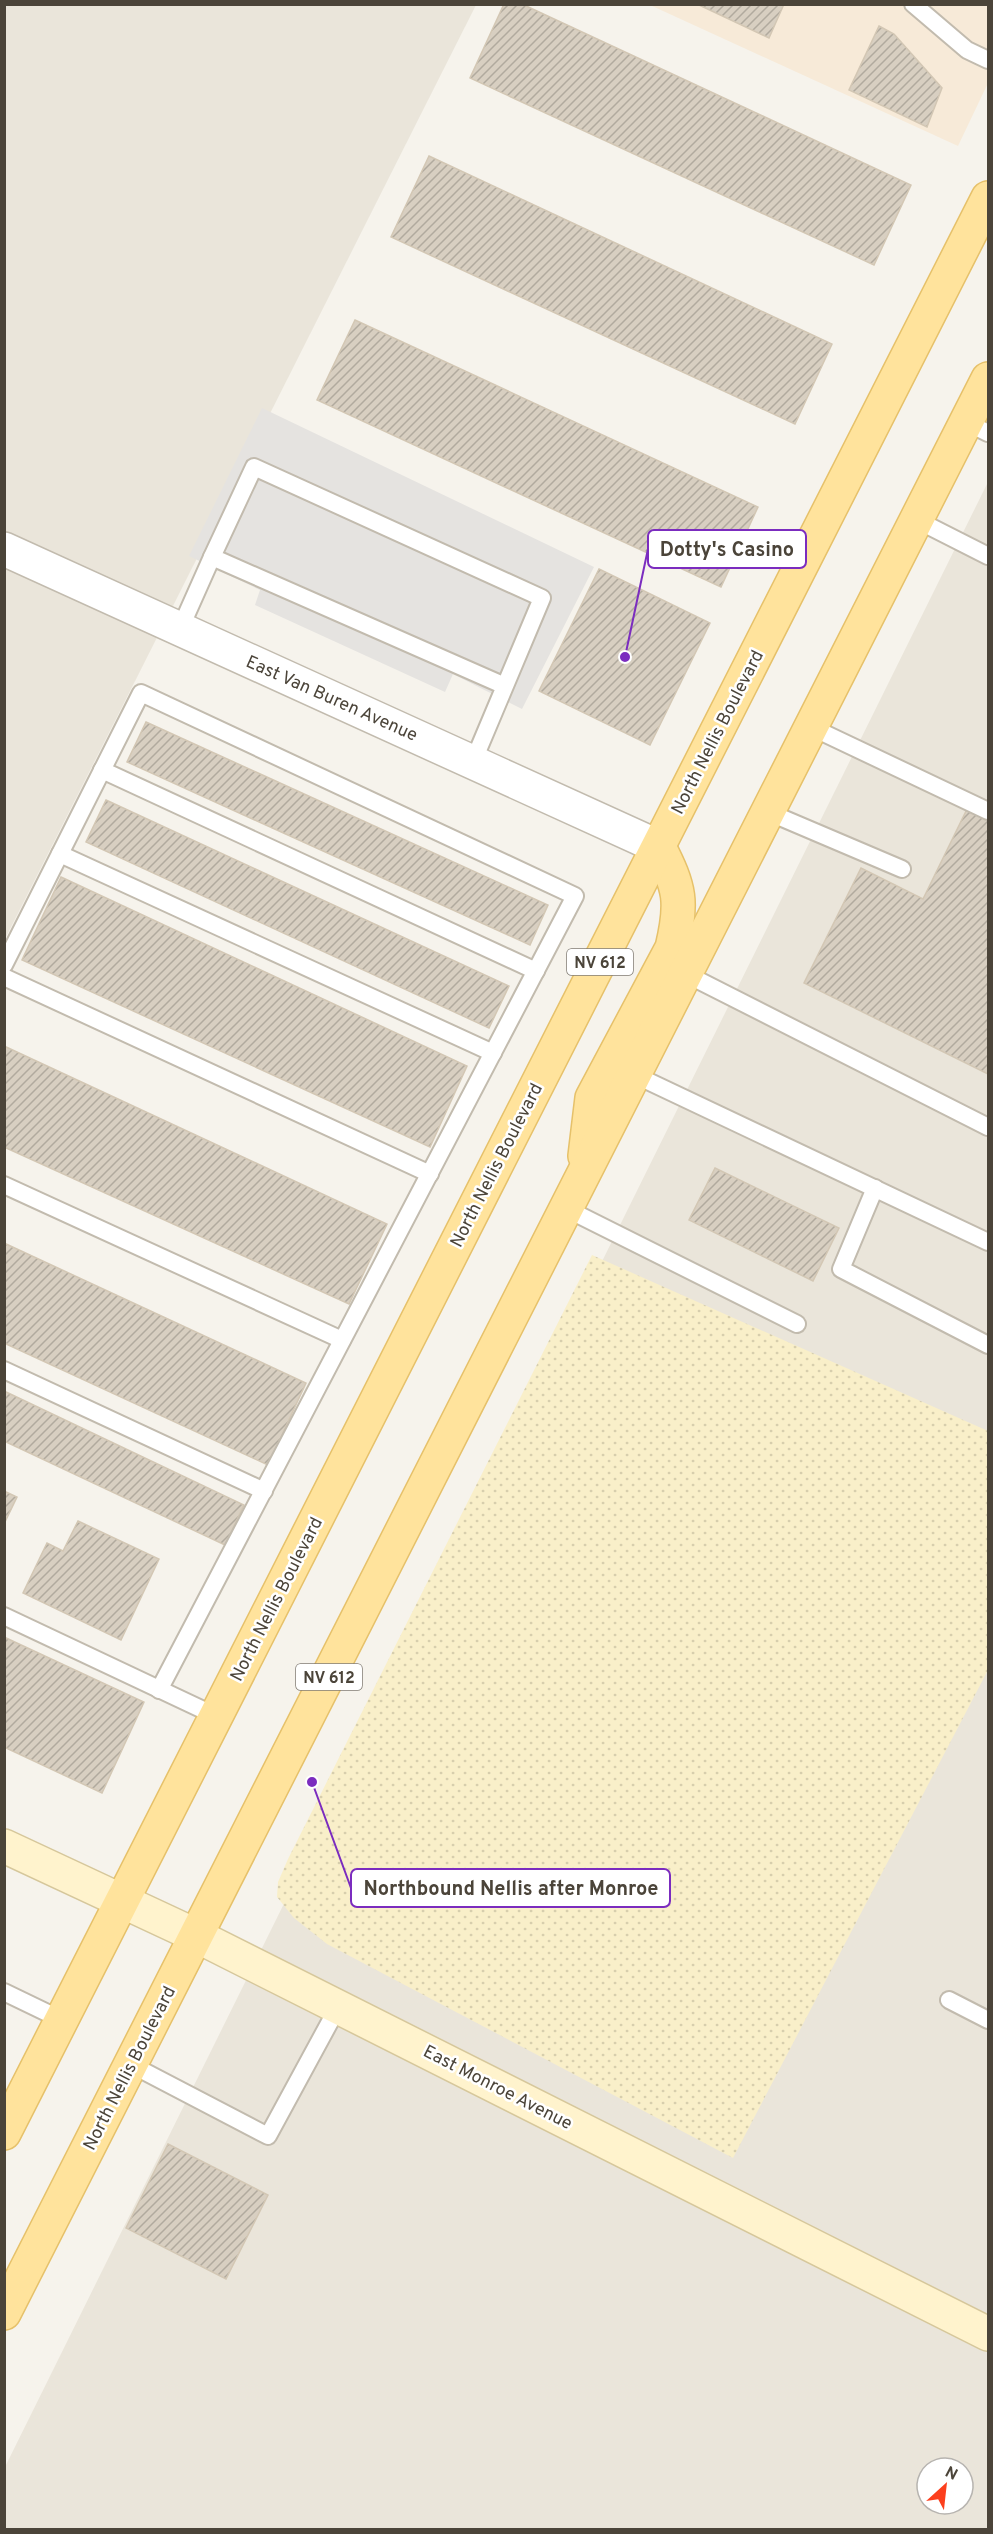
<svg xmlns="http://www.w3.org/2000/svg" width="993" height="2534" font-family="Overpass,sans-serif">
<defs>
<pattern id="sand-dots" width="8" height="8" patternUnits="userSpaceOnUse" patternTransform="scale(1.5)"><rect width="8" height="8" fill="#f9efc9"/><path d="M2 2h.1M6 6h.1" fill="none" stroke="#d7cead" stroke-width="1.8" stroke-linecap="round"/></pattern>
<pattern id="building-hatch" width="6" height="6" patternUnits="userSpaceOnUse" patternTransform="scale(1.5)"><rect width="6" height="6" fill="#d8cfc1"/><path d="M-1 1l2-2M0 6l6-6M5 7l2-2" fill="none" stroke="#b1aa9e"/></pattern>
</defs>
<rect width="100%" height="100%" fill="#f6f3ec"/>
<g fill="#eae5da" fill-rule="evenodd">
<polygon points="5,5 476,5 5,939"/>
<path d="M 988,482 L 988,2529 L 5,2529 L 4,2469 ZM 927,2468 L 963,2468 L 963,2504 L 927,2504 Z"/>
</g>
<polygon fill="#f7ead8" points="650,5 988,5 988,83 958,146"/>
<polygon fill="url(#sand-dots)" points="592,1255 988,1431 988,1670 733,2158 327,1944 294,1918 277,1897 278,1882 288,1859"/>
<polygon fill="#e5e3e0" points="262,408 594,567 522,709 453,674 445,692 255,605 260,590 189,556"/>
<g fill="url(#building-hatch)" stroke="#d3c7b4" stroke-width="1.5">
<polygon points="504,4 522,4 911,185 874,265 470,78"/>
<polygon points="697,4 784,4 769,38"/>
<polygon points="879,26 894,34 942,88 927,127 849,90"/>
<polygon points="429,156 832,344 795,424 391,237"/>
<polygon points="355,320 758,507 721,587 317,400"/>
<polygon points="599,569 710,623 650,745 539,691"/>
<polygon points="146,722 548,905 530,945 127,762"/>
<polygon points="106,800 509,986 489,1028 86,842"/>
<polygon points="969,805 988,814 988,1074 804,983 861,868 923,899"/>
<polygon points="61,877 467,1066 430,1147 22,960"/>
<polygon points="4,1046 387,1224 349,1304 4,1147"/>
<polygon points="715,1168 839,1228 813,1281 689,1220"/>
<polygon points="4,1243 306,1383 268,1465 4,1343"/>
<polygon points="4,1391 244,1505 225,1545 4,1441"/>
<polygon points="4,1491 17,1497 4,1524"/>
<polygon points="78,1521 159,1559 121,1640 23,1593 47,1543 63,1551"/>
<polygon points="4,1637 144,1702 102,1793 4,1747"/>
<polygon points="168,2144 268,2195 226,2279 126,2228"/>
</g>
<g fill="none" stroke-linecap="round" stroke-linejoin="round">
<defs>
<g id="lane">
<polyline points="913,4 967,50 988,60"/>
<polyline points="966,422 988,433"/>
<polyline points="917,520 988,556"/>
<polyline points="180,629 212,557"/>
<polyline points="811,727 988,811"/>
<polyline points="473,762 542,598 254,467 212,557 505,686"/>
<polyline points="102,770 536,971"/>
<polyline points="768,812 902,869"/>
<polyline points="60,854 493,1053"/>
<polyline points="4,965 141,693 575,896 159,1690"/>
<polyline points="686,974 988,1127"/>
<polyline points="4,977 430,1174"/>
<polyline points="635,1075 988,1242"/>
<polyline points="4,1185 342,1340"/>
<polyline points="875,1188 841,1269 988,1345"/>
<polyline points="567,1209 797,1324"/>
<polyline points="4,1370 264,1491"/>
<polyline points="4,1616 216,1716"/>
<polyline points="4,1992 62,2020"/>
<polyline points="949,2000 988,2020"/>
<polyline points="130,2064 268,2136 338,2007"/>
</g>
<polyline id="street" points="4,549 659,847"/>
<polyline id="secondary" points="4,1846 197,1936 988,2334"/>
<g id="primary">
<path d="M 585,1156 L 592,1098 L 672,948 C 683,902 680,888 659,847"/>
<polyline points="4,2133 988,198"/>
<polyline points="4,2313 988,379"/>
</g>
</defs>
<use href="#lane" stroke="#c2bbae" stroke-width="20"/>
<use href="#street" stroke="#c2bbae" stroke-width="36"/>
<use href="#secondary" stroke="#d6c79b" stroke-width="36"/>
<use href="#primary" stroke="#e6c16a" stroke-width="36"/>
<use href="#lane" stroke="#fff" stroke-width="16"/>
<use href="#street" stroke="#fff" stroke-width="33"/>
<use href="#secondary" stroke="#fff3cd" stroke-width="33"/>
<use href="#primary" stroke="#ffe39c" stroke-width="33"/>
</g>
<g text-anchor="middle" stroke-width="5" stroke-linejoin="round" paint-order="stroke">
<g fill="#fff" stroke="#817c74" stroke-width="1.5">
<rect x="567" y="949" width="66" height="26" rx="4.5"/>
<rect x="296" y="1664" width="66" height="26" rx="4.5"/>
</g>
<g font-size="16" font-weight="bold" fill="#4b4439">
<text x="600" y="968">NV 612</text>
<text x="329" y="1683">NV 612</text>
</g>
<g font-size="18" fill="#4b4439" stroke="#fff">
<text transform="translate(332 698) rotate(24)" y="6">East Van Buren Avenue</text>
<text transform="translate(717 732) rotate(-63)" y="6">North Nellis Boulevard</text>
<text transform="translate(496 1165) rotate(-63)" y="6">North Nellis Boulevard</text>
<text transform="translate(276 1599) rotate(-63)" y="6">North Nellis Boulevard</text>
<text transform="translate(129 2068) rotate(-63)" y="6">North Nellis Boulevard</text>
<text transform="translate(498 2087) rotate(27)" y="6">East Monroe Avenue</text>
</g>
</g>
<path fill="none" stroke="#7b2cbf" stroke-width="2" d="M625 657L648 549M312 1782L351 1888"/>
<g fill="#7b2cbf" stroke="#fff" stroke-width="2">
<circle cx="625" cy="657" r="6"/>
<circle cx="312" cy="1782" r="6"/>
</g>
<g fill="#fff" stroke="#7b2cbf" stroke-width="2">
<rect x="648" y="530" width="158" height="38" rx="6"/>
<rect x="351" y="1869" width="319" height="38" rx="6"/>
</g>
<g font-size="20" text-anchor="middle" font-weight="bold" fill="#4b4439">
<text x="727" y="556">Dotty's Casino</text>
<text x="511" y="1895">Northbound Nellis after Monroe</text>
</g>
<rect width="993" height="2534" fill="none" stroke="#4b4439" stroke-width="12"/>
<g transform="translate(945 2486) rotate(27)"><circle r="28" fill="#ffffff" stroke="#b7b4b0" stroke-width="1.5"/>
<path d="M0-4.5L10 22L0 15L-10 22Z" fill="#fc3f1d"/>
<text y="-9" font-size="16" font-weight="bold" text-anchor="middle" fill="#4b4439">N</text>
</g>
</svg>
